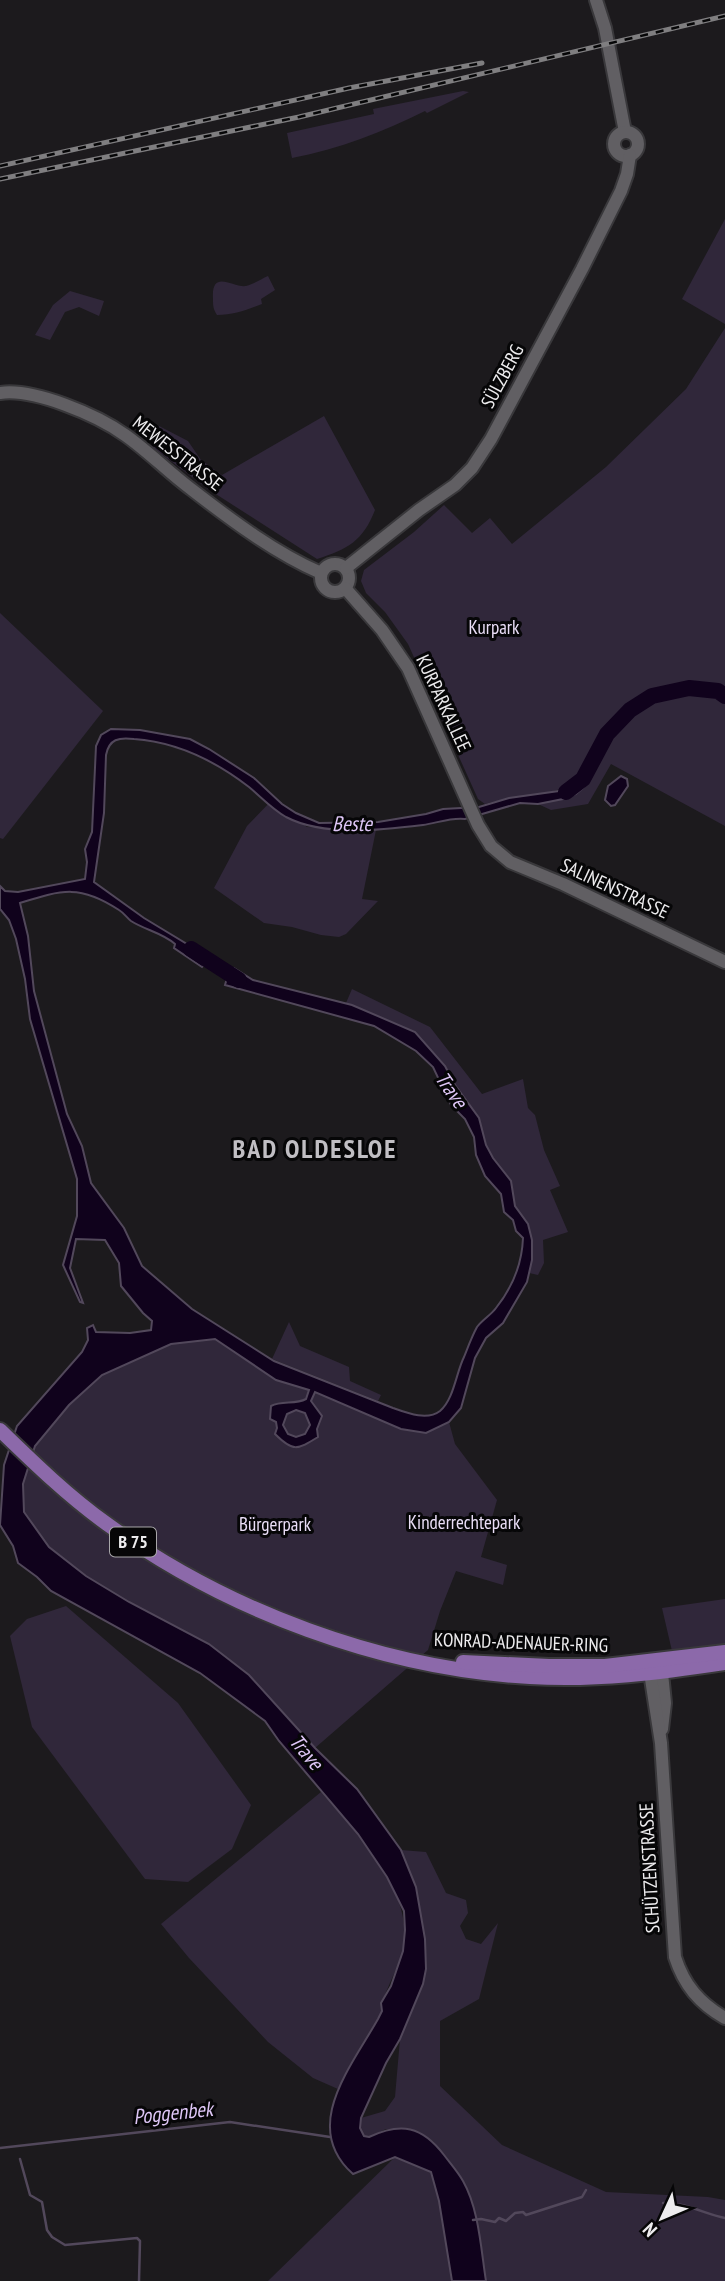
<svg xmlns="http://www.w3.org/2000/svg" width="725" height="2281" font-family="'PT Sans Narrow',sans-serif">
<rect width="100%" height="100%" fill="#1c1a1d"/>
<g fill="#30273a">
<path d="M 463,91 L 469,92 L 427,113 L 425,111 C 382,132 340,149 292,158 L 287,133 L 374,114 L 373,109 Z"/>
<polygon points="725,219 725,324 682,299"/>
<path d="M 268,276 L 275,290 L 261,299 L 262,304 C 247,310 233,315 217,315 C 213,309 213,305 213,299 C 211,268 233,288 246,286 C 254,284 261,279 268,276 Z"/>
<polygon points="70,291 104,301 99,316 79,307 65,312 50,340 35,335 53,305"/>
<path d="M 725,328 L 725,826 L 611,764 L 588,804 L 551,810 L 538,804 L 563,799 L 583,780 C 552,797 518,794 485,804 L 478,799 L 408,644 L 385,612 L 366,593 L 361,581 L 364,570 L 414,532 L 444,505 L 472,533 L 490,518 L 512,544 L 606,467 L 686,389 Z"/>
<path d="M 324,416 L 375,510 C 363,541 348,549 317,559 L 208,489 L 151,446 L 159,426 L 188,441 L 201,460 L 222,475 Z"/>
<polygon points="0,613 103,711 3,839 0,838"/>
<polygon points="272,800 307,827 376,830 362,899 378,901 346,934 339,937 321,935 292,927 264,923 214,888 247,826"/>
<polygon points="352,989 430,1027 482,1094 523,1079 528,1108 535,1115 544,1150 560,1186 550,1190 568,1232 543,1240 544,1263 538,1275 529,1273 532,1260 528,1224 515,1206 511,1181 493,1158 486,1145 479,1118 455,1085 445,1066 346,1003"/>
<polygon points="289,1322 300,1346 349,1367 350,1381 381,1395 378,1401 272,1359"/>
<polygon points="215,1339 309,1390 368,1414 426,1433 449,1422 455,1444 497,1500 481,1557 507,1565 503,1585 456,1571 440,1611 428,1650 315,1748 249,1675 86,1576 49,1547 24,1512 23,1483 35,1446 69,1405 102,1375 171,1344"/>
<polygon points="725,1599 725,1645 672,1651 662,1608"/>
<polygon points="66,1606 178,1703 251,1805 232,1849 188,1882 145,1879 32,1727 10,1636 27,1619"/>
<path d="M 321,1792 C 356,1832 416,1892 403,1951 C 399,1968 380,1998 382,2011 L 338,2089 L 313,2078 L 268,2042 L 189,1958 L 161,1924 Z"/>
<polygon points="401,1850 426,1852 446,1893 466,1900 468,1913 460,1926 466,1939 481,1944 498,1923 479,1999 440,2021 440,2086 502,2145 606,2192 708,2197 725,2200 725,2281 486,2281 478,2226 464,2182 433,2141 386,2129 369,2137 364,2136 360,2128 361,2118 385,2111 395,2097 400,2039 423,1984 426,1969 416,1887"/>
<polygon points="395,2157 431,2172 439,2201 452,2281 268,2281"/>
</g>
<g fill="#10021c" stroke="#52485b" stroke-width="2" fill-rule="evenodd">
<path d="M 111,729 L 140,730 L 190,739 L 209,749 L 254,778 L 282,804 L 296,813 L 319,823 L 378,822 L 426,814 L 443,809 L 479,807 L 509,798 L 566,790 L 583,779 L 584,787 L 576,794 L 563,799 L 538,804 L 520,803 L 465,819 C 452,817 437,823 423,825 C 382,830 324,837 286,817 C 272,809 261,797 249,787 C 214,760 177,742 134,739 C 119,737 109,739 106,755 L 104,813 L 94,882 L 144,918 L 210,958 L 202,967 L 174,948 L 175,944 C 163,933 145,930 131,921 C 127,918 124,913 119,910 C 80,884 62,890 20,903 L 28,936 L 34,991 L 67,1114 L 82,1146 L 91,1183 L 124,1228 L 142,1266 L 192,1309 L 274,1361 L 393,1408 C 407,1413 427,1421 440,1411 C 454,1399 456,1373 464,1357 C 468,1347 472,1336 477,1327 C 482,1320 491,1315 496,1308 C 512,1288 522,1263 523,1238 L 516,1231 L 513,1220 L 504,1212 L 501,1194 L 485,1176 L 476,1155 L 474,1137 L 465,1119 L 451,1105 L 433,1067 L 416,1051 L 374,1026 L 225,985 L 227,978 L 221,972 L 225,968 L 228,970 L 234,968 L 253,980 L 352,1005 L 415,1032 L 445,1066 L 455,1085 L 479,1118 L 486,1145 L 493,1158 L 511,1181 L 515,1206 L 528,1224 L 532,1240 L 532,1260 L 527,1282 L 503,1323 L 486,1338 L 475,1358 L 461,1408 L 449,1422 L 426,1433 L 401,1429 L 315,1392 L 311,1401 L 322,1416 L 317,1429 L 318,1437 C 297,1450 293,1452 275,1434 L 277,1428 L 276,1422 L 270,1419 L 271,1406 C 282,1400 295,1405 306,1399 L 309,1390 L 276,1380 L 215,1339 L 171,1344 L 102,1375 L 69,1405 L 35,1446 L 23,1484 L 24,1512 L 49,1547 L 86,1576 L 129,1602 L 209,1644 L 249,1675 L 315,1748 L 357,1789 L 401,1850 L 416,1887 L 425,1939 L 426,1969 L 423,1984 L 400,2039 L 386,2063 L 361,2118 L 360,2128 L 364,2136 L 369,2137 C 401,2122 422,2126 444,2155 C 450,2163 458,2172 463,2181 C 479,2209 481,2250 486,2281 L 452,2281 L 439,2201 L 431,2172 L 395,2157 L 353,2174 C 300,2127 351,2067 378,2019 L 382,2011 L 381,2003 L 391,1986 L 403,1951 L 405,1930 L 404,1911 L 387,1877 L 358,1834 L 279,1741 L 265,1721 L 200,1673 L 51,1591 L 37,1577 L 18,1563 L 13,1546 L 0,1525 L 4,1465 L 17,1426 L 82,1352 L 88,1340 L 87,1328 L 93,1325 L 96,1332 L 130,1333 L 151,1330 L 152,1321 L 143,1313 L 121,1286 L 119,1263 L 105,1240 L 76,1239 L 70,1268 L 83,1303 L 80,1302 L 63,1265 L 77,1216 L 77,1179 L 30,1019 L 25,979 L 16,939 L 9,920 L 0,909 L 0,886 L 5,891 L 18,892 L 85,879 L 87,862 L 85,849 L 92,832 L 96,746 L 101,735 ZM 296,1410 L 305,1413 L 310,1425 L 305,1434 L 296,1437 L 288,1434 L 283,1425 L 287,1414 Z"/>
<polygon points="621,776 627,779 628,786 615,805 611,806 605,800 608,786"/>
</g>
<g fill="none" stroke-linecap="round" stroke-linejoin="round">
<g stroke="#52485b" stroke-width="2.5">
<polyline points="0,2148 230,2122 330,2137"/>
<polyline points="20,2159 30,2195 42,2202 47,2230 52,2237 65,2245 137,2238 140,2241 139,2281"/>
<path d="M 663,2203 C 684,2202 705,2214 725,2218"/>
<polyline points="473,2220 481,2219 495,2222 499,2218 506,2221 515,2213 523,2212 526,2215 582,2197 586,2190"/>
</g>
<g stroke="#10021c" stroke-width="16">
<polyline points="566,792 583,779 607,734 630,710 652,696 689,688 718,691 725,696"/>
<polyline points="191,949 239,980"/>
</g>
<defs>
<g id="tertiary">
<polyline points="596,0 605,28 625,132"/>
<circle cx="626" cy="144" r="12"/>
<path d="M 0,393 C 34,388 97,415 125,435 C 148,451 168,472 191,489 C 231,520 275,553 321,573"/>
<circle cx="335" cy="578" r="14"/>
<polyline points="346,568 419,510 455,485 472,468 491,439 582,269 621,191 627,174 630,155"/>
<polyline points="345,588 382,630 408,668 478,825 491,846 510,862 563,884 725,962"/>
<polyline points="661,1663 665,1703 662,1729"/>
<path d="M 649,1666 L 661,1743 L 675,1957 C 684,1985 699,2003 725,2018"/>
</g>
<g id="primary">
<path d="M 0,1430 C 34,1463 69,1497 107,1524 C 227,1611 383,1669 530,1677 C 596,1681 660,1673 725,1663"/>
<polyline points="463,1662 549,1666 605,1666 725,1652"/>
</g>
</defs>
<use href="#tertiary" stroke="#39383b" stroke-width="16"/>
<use href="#primary" stroke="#39383b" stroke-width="18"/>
<use href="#tertiary" stroke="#615f63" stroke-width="12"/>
<use href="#primary" stroke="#8c69aa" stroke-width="14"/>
<defs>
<g id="rail">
<polyline points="0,166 349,88 482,63"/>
<polyline points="0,179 299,117 725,16"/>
</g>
</defs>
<use href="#rail" stroke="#7f7e80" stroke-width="5"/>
<use href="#rail" stroke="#060607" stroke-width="2.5" stroke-dasharray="8" stroke-linecap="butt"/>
</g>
<g text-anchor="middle" stroke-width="6" stroke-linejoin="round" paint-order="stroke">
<rect fill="#060607" stroke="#a8a7a9" stroke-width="2" x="110" y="1527.5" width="46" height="29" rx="5"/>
<g font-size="18" font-weight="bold" fill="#edecee">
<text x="133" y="1548">B 75</text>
</g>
<g font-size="19" fill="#edecee" stroke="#060607">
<text transform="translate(502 376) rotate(-62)" y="7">SÜLZBERG</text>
<text transform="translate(178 453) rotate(38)" y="7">MEWESSTRASSE</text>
<text transform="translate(444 703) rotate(65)" y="7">KURPARKALLEE</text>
<text transform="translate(615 888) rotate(25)" y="7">SALINENSTRASSE</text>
<text transform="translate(521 1642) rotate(2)" y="7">KONRAD-ADENAUER-RING</text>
<text transform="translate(649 1868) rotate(-93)" y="7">SCHÜTZENSTRASSE</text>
</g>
<g font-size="19" fill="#eadef7" stroke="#060607">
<text x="494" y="634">Kurpark</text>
<text x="464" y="1529">Kinderrechtepark</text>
<text x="275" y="1531">Bürgerpark</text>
</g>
<g font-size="21" font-style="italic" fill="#dec6f6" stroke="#060607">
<text x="352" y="831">Beste</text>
<text transform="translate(451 1090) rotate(55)" y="7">Trave</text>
<text transform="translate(306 1752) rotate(50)" y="7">Trave</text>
<text transform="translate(173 2113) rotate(-6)" y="7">Poggenbek</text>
</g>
<g font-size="26" font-weight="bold" letter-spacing="2" fill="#c0bec3" stroke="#060607">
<text x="315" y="1158">BAD OLDESLOE</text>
</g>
</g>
<g transform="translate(662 2218) rotate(226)" stroke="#060607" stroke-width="5" paint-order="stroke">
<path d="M0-5L12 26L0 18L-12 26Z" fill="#edecee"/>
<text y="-10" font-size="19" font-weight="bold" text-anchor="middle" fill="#edecee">N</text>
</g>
</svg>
